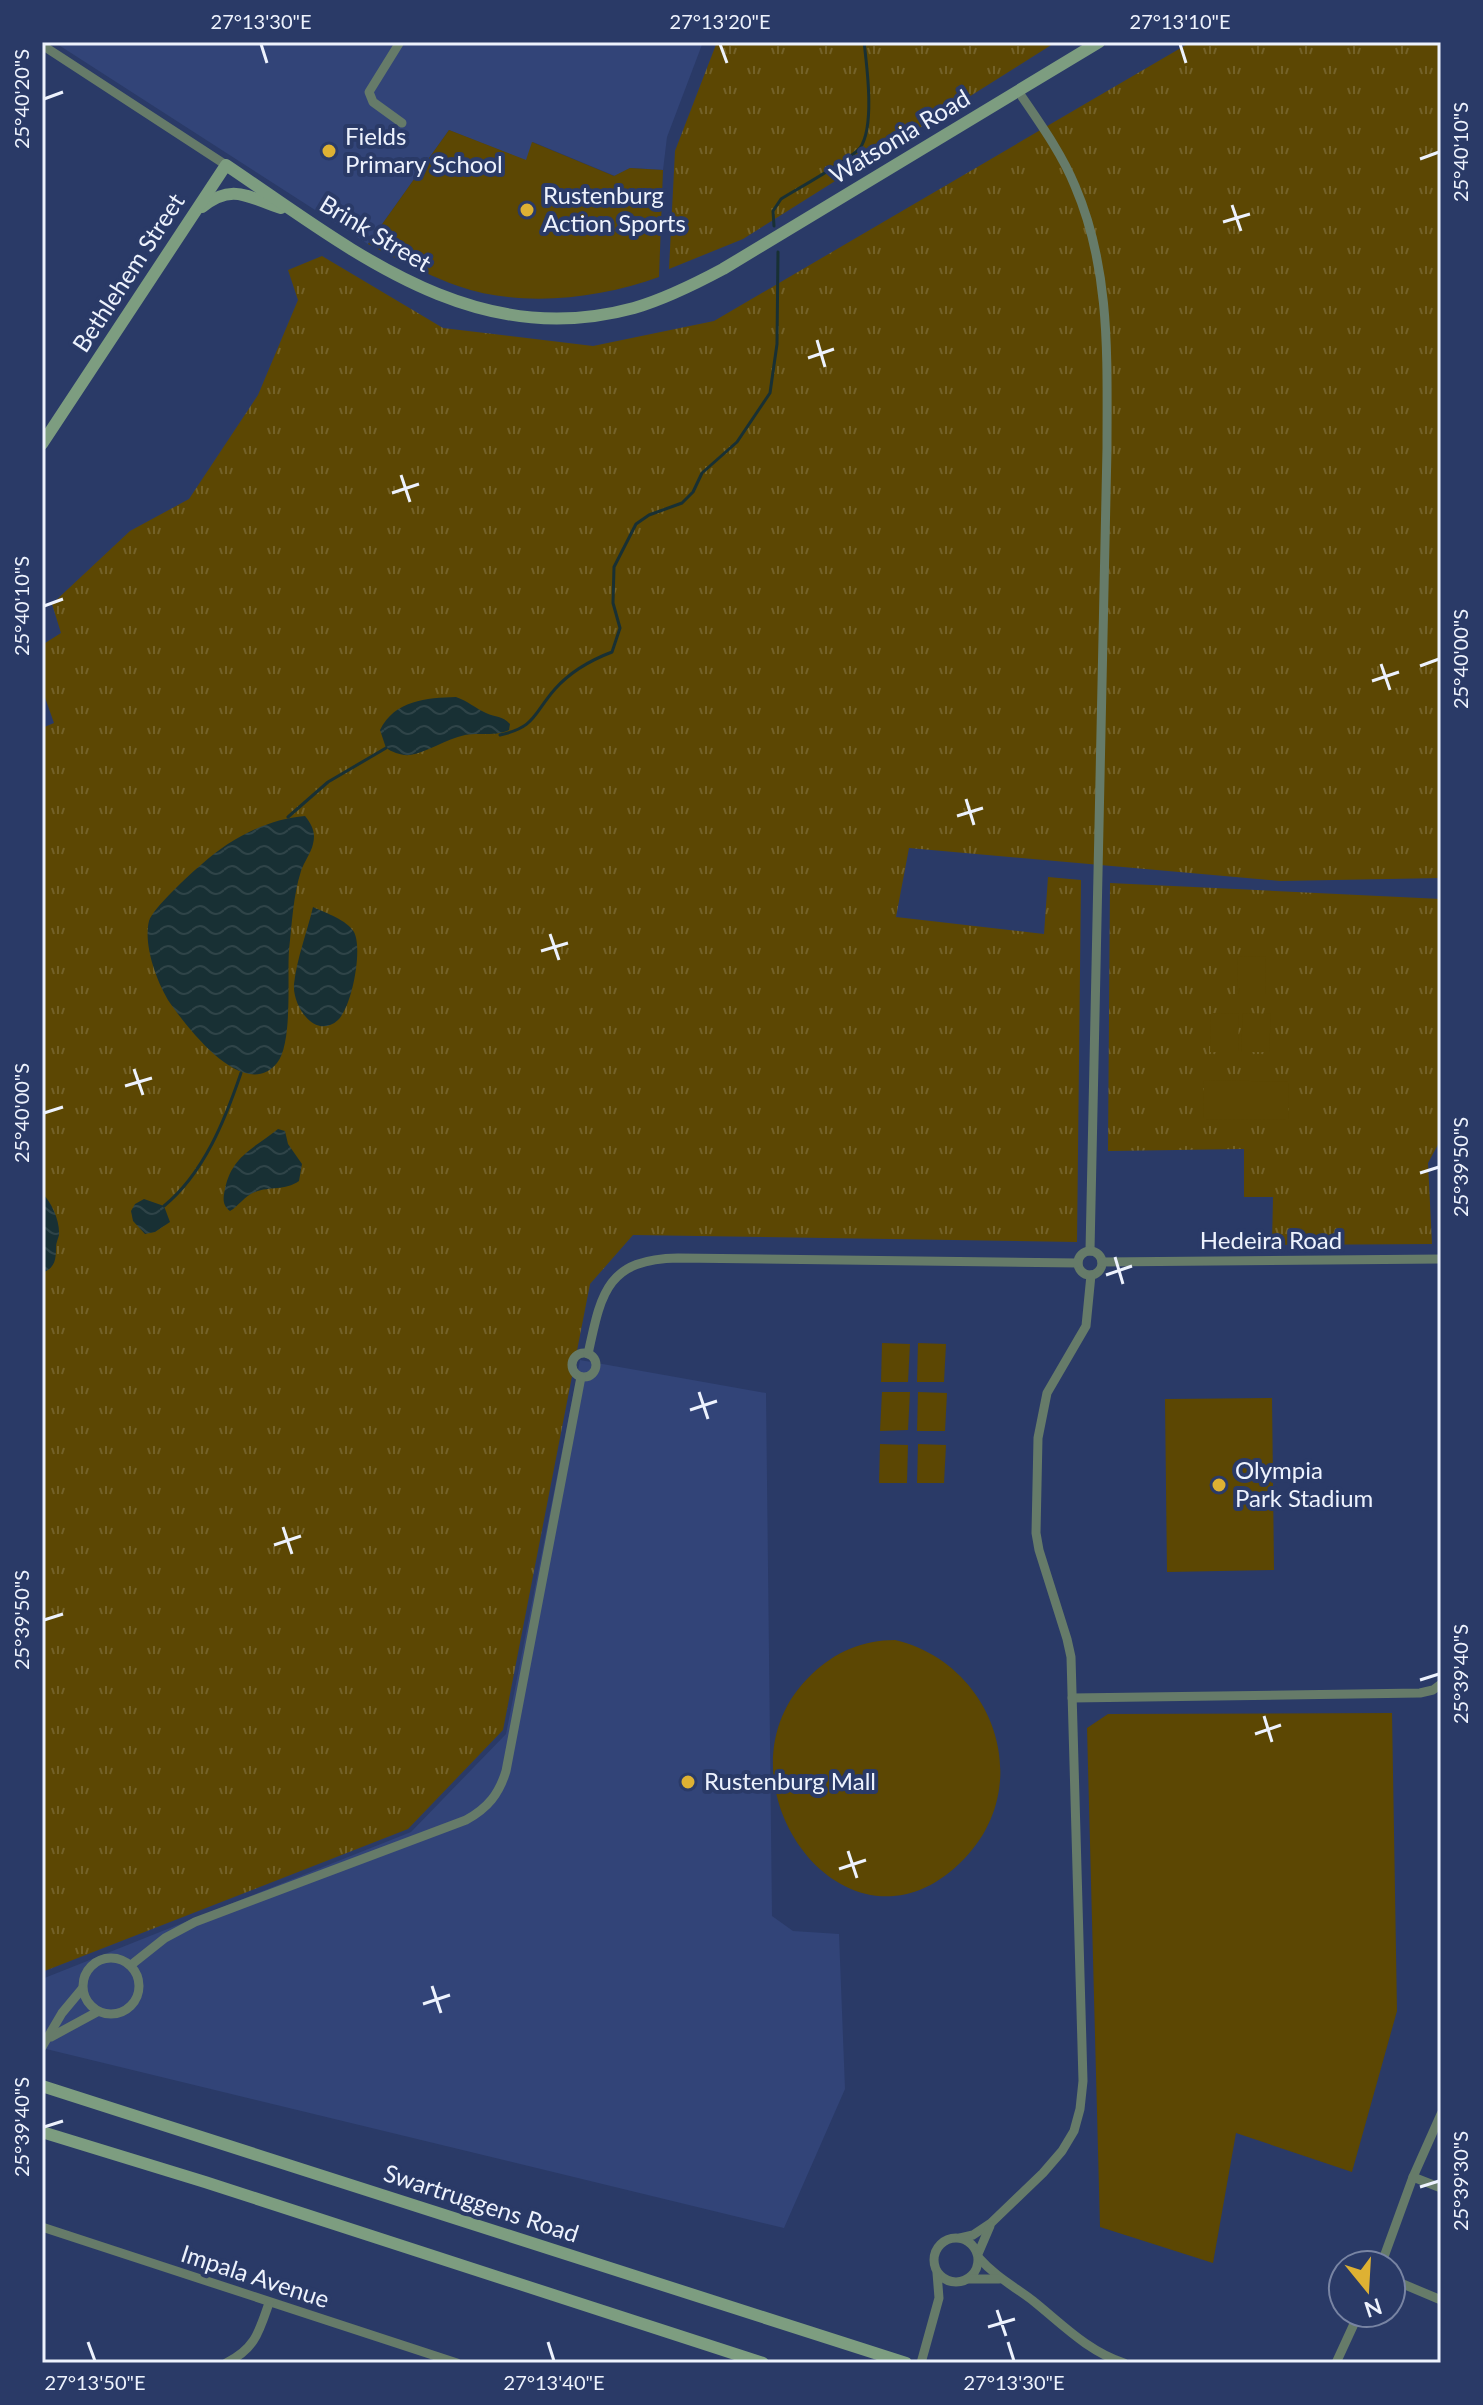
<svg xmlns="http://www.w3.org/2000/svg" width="1483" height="2405" font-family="Lato,sans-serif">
<defs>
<pattern id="grass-tufts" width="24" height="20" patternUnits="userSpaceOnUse" patternTransform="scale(2)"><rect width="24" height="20" fill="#5c4703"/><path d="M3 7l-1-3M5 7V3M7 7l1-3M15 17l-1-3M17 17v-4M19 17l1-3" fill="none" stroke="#746229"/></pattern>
<pattern id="water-waves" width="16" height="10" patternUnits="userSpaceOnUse" patternTransform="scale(2)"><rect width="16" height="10" fill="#183034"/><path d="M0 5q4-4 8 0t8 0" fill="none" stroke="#2f4448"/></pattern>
</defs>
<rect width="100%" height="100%" fill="#2a3a67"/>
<g fill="#324478">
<polygon points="54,42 703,42 667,137 663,170 630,168 615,176 533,142 527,161 449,130 368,244"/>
<polygon points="580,1360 766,1393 772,1916 793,1931 839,1934 845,2089 784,2228 42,2048 42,1979 411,1832 506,1734"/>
</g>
<g fill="url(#grass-tufts)">
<polygon points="717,42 1056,42 743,239 669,269 675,151"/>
<polygon points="1191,42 1441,42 1441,878 1280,881 909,848 896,917 1044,934 1048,877 1081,880 1077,1242 633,1235 590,1284 503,1730 408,1829 42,1972 42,728 54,723 42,689 42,645 61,633 52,604 130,531 189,499 258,395 298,300 288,270 322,256 443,328 593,346 714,321"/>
<polygon points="1110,883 1441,899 1441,1139 1428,1163 1432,1244 1272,1245 1273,1197 1244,1197 1244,1149 1108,1151"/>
</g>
<g fill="#5c4703">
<path d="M 449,130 L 526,160 L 532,142 L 614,176 L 630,168 L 663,170 L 659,277 C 598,299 520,308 458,286 C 427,275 397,259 368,244 Z"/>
<polygon points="1238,956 1266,957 1265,995 1237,995"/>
<polygon points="1211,1013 1239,1014 1238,1052 1210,1052"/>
<polygon points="1243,1013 1271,1014 1269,1052 1241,1052"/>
<polygon points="1204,1080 1289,1082 1288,1120 1203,1119"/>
<polygon points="882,1343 910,1344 908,1382 881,1382"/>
<polygon points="918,1343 946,1344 944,1382 917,1382"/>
<polygon points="882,1392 910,1392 908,1430 880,1431"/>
<polygon points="918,1392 947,1393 945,1431 917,1431"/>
<polygon points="1272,1398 1274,1570 1167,1572 1165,1399"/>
<polygon points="880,1444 908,1445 907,1483 879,1483"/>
<polygon points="918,1444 946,1445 944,1483 917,1483"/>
<path d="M 895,1640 C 993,1663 1037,1784 964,1859 C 847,1980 702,1777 812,1674 C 835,1652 863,1640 895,1640 Z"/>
<polygon points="1392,1713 1397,2011 1352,2172 1236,2133 1213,2263 1100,2227 1087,1728 1108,1714"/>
</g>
<g fill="url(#water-waves)">
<path d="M 456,697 C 468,701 475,708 486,713 C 496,718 502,715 510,724 L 509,730 C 495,737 480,732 465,735 C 446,739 426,753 410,755 C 402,756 392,752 386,748 L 380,730 C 395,700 426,698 456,697 Z"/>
<path d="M 305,816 C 312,825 316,832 313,844 C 311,853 304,862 301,871 C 293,896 292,924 289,950 C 287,978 293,1043 277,1063 C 244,1103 187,1027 170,1003 C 157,983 143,945 149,921 C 153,908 190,874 202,864 C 230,839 267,819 305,816 Z"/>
<path d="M 313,907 C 326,913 347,920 354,932 C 363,949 352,1007 338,1020 C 315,1041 292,1005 294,984 C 297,958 307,932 313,907 Z"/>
<path d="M 278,1129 L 285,1131 L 288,1144 L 302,1164 L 299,1181 C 285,1191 270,1186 255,1192 C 244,1196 239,1206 230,1211 C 222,1205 223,1198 225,1189 C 232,1155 255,1148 278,1129 Z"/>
<path d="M 42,1193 C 52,1203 60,1221 59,1235 C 58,1239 56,1243 56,1247 C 56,1260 55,1268 42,1273 Z"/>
<polygon points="144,1199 164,1206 170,1222 155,1232 145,1234 133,1221 131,1211 135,1204"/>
</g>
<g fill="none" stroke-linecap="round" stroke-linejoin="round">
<g stroke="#183034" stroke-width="3">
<path d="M 774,226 L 773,211 L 781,199 C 797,189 850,160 860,148 C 875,127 867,67 864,42"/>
<path d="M 500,735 C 536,727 533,714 555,689 C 571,671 591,660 612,652 L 620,628 L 613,603 L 614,567 L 636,524 L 649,515 L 682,503 L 693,492 L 702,473 L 737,442 L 770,393 L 777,344 L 778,252"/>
<polyline points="288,817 328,782 386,748"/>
<path d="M 164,1206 C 204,1173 225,1120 241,1073"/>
</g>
<g stroke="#667b69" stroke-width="9">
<polyline points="400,42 369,92 373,102 402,123"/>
<polyline points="42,45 226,165"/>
<path d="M 1018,91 C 1039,122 1061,152 1075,186 C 1111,270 1107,358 1107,448 L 1090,1251"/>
<circle cx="1090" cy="1263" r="12"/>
<polyline points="1102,1262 1441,1259"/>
<circle cx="584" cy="1365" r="12"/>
<path d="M 588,1354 C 601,1294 606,1259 678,1258 L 1078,1263"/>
<polyline points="1072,1698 1420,1693 1433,1690 1441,1684"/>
<circle cx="111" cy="1986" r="28"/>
<path d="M 131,1965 L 165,1938 L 195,1922 L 466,1820 C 488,1808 499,1794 506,1771 L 581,1377"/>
<polyline points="51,2037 97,2012"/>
<polyline points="42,2047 62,2013 82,1989"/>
<polyline points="1413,2177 1441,2188"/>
<polyline points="42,2227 457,2363"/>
<circle cx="956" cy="2260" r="22"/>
<polyline points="960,2238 973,2235 991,2223 1043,2173 1062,2151 1074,2131 1080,2109 1083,2081 1071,1657 1067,1639 1039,1550 1036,1533 1038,1438 1047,1393 1086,1326 1091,1275"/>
<polyline points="978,2254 990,2226"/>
<path d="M 979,2258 C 996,2277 1012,2285 1032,2300 C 1061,2323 1087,2351 1124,2363"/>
<polyline points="1381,2265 1413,2177 1441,2114"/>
<polyline points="968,2279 999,2279"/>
<polyline points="1391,2279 1441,2300"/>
<path d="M 226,2363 C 255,2349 259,2332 269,2303"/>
<polyline points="921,2363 939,2298 937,2273"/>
<polyline points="1336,2363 1359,2313"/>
</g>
<g stroke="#7d9d80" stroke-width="12">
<path d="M 202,207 C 233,182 249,198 281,208"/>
<path d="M 42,444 L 226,165 C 351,249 472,352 634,308 C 665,299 695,284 723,269 L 1099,42"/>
<polyline points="42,2086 906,2363"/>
<polyline points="42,2132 205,2182 763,2363"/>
</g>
</g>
<path fill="none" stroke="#edf2fd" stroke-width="3" d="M 261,44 L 267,63M 720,44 L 727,63M 1180,44 L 1186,63M 44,99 L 63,92M 1420,159 L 1439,152M 1232,205 L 1241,231M 1223,222 L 1250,214M 817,340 L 825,367M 808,358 L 834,349M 401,475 L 410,502M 392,493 L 419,484M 44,606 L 63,599M 1381,664 L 1390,690M 1420,666 L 1439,659M 1372,681 L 1399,672M 966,799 L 974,825M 957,816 L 983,808M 550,934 L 559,960M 541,951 L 568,943M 134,1069 L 143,1095M 125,1086 L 152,1078M 44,1113 L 63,1107M 1420,1173 L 1439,1167M 1115,1257 L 1123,1284M 1106,1275 L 1132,1266M 699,1392 L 708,1419M 690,1410 L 717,1401M 283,1527 L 292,1554M 274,1545 L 301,1536M 44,1620 L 63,1614M 1420,1680 L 1439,1674M 1264,1716 L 1272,1742M 1255,1734 L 1281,1725M 848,1851 L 857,1878M 839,1869 L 866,1860M 432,1986 L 441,2013M 423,2004 L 450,1995M 44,2127 L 63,2121M 1420,2187 L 1439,2181M 997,2310 L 1006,2336M 988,2327 L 1015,2319M 88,2342 L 95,2361M 548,2342 L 554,2361M 1008,2342 L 1014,2361"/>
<g fill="#deb133" stroke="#2a3a67" stroke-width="3">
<circle cx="329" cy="151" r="8"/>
<circle cx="527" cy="210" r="8"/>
<circle cx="1219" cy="1485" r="8"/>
<circle cx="688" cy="1782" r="8"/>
</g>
<g text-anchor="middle" stroke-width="8" stroke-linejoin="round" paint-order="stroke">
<g font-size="24" fill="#edf2fd" stroke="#2a3a67" text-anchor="start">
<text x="345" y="145">Fields<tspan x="345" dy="28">Primary School</tspan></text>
<text x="543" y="204">Rustenburg<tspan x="543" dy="28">Action Sports</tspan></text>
<text x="1235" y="1479">Olympia<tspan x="1235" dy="28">Park Stadium</tspan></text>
<text x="704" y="1790">Rustenburg Mall</text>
</g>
<g font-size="24" fill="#edf2fd" stroke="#2a3a67">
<text transform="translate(900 137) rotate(-31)" y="8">Watsonia Road</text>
<text transform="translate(375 234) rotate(31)" y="8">Brink Street</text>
<text transform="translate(129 273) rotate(-57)" y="8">Bethlehem Street</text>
<text x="1271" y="1249">Hedeira Road</text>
<text transform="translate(481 2204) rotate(18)" y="8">Swartruggens Road</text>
<text transform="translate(255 2277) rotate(18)" y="8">Impala Avenue</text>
</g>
</g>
<rect width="1483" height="2405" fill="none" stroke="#2a3a67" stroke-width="88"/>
<g transform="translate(1367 2289) rotate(162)"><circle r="38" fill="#2a3a67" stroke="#7884a3" stroke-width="2"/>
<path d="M0-6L14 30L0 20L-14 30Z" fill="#deb133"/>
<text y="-12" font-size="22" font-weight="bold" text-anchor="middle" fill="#edf2fd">N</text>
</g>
<rect x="44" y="44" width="1395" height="2317" fill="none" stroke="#edf2fd" stroke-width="3"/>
<g font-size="20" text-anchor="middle" fill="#edf2fd">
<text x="261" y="29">27°13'30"E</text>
<text x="720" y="29">27°13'20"E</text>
<text x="1180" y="29">27°13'10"E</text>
<text transform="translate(22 99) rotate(-90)" y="7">25°40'20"S</text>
<text transform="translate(1461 152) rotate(-90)" y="7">25°40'10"S</text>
<text transform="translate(22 606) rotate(-90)" y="7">25°40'10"S</text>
<text transform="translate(1461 659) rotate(-90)" y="7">25°40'00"S</text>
<text transform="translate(22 1113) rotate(-90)" y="7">25°40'00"S</text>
<text transform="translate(1461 1167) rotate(-90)" y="7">25°39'50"S</text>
<text transform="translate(22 1620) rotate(-90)" y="7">25°39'50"S</text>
<text transform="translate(1461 1674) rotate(-90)" y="7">25°39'40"S</text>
<text transform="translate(22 2127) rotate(-90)" y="7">25°39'40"S</text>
<text transform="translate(1461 2181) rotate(-90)" y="7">25°39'30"S</text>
<text x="95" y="2390">27°13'50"E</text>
<text x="554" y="2390">27°13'40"E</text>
<text x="1014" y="2390">27°13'30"E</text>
</g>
</svg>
